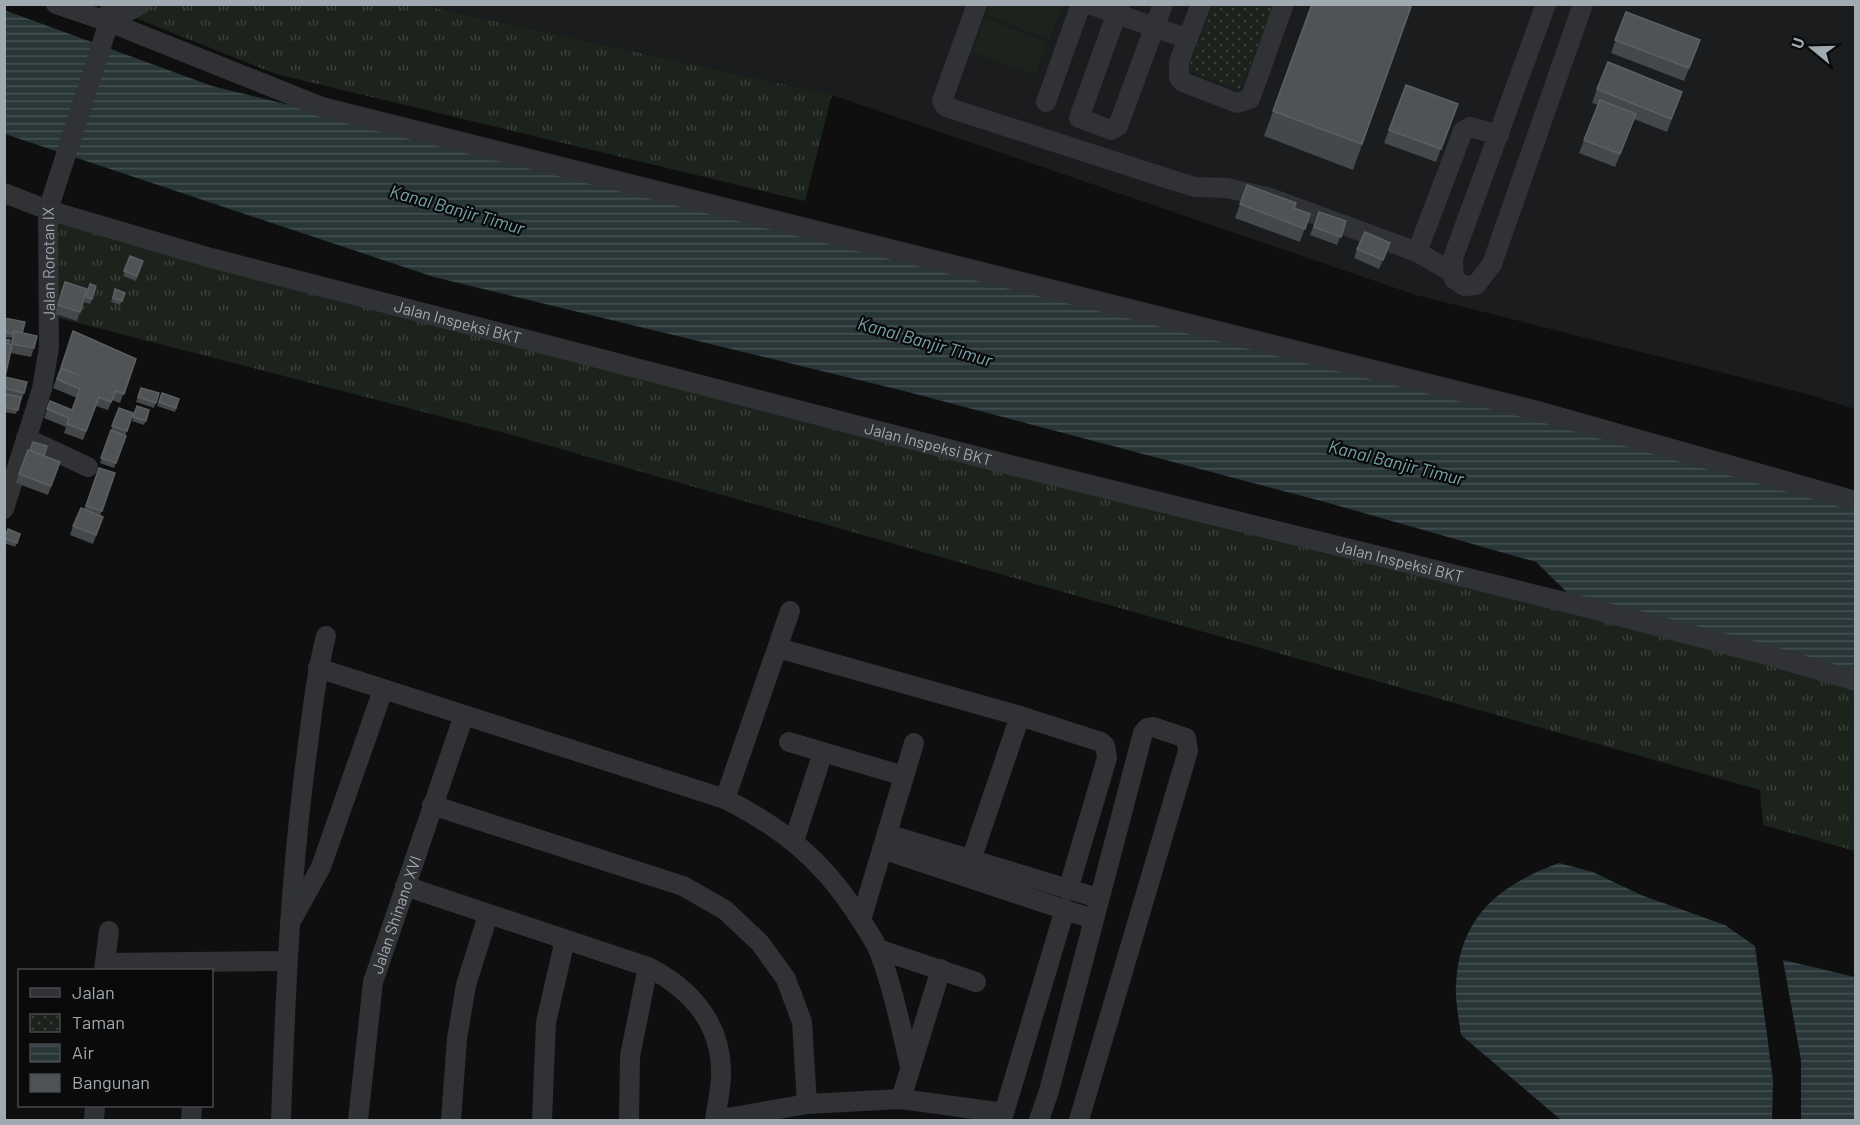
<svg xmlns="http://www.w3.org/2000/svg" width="1860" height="1125" font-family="Barlow,sans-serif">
<defs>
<pattern id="grass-tufts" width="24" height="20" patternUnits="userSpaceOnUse" patternTransform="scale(1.5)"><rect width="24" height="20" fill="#1c231c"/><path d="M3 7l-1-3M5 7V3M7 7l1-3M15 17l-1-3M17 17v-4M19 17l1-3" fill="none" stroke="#3a403b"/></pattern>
<pattern id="park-dots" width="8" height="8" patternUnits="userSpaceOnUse" patternTransform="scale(1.5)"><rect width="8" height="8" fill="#1c231c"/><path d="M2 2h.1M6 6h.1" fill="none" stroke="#3a403b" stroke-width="1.8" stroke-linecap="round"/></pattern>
<pattern id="water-rules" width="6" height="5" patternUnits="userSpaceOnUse" patternTransform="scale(1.5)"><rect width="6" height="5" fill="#293638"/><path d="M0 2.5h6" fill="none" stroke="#455052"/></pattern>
</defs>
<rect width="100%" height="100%" fill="#0f0f10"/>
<polygon fill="#1b1c1d" points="421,5 1855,5 1855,409 1807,394 1416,295 832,95"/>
<g fill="url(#grass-tufts)">
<polygon points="103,5 421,5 832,95 805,201 276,74"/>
<polygon points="48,210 1855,681 1855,851 1763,825 1760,790 501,432 51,316"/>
</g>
<polygon fill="url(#park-dots)" points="1213,5 1274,5 1240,91 1188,70"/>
<g fill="#1c231c">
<polygon points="990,5 1060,4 1063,5 1049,40 986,15"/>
<polygon points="985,18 1048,43 1035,75 972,52"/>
</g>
<g fill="url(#water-rules)">
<polygon points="4,10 212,86 1264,344 1855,504 1855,681 1581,606 1536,562 1325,502 904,391 434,277 5,134"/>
<path d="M 1559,863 L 1593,872 L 1641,895 L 1725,925 L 1755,946 L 1773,1080 L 1772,1120 L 1561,1120 L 1461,1035 C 1459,1019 1455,1001 1456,984 C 1460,915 1500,885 1559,863 Z"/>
<polygon points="1783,960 1855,977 1855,1120 1801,1120 1801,1060"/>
</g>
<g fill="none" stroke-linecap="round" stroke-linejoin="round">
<g stroke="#303235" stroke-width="20">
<polyline points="56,4 109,22 322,107 1538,411 1856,501"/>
<polyline points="977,4 942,101 946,107 1172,180 1195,187 1227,188 1267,197 1417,252 1452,272"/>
<polyline points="1089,4 1188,39"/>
<polyline points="1120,4 1079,118 1111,130 1118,126 1163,4"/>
<polyline points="1201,4 1179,62 1179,78 1183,82 1237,103 1250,99 1284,4"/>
<polyline points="1546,4 1453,258 1454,279 1465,286 1476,285 1492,264 1583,4"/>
<polyline points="109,22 141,4"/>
<polyline points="1046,102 1081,4"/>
<path id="s1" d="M 4,193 L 48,210 L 211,258 L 1014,466 L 1581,606 L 1767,655 L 1856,681"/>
<polyline points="1417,252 1463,131 1470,127 1499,135"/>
<polyline points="26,438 88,467"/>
<path id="s2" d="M 4,509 L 42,389 L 49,347 L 48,210 L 109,22 L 111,4"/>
<polyline points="778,648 1020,716 1101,742 1105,746 1107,758 1068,890"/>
<path d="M 318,668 L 725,799 C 781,827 821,859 855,911 C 863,924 873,937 879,951 C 893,988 901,1028 910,1066"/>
<polyline points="789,742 904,776"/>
<polyline points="725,799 790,611"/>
<polyline points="432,805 683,886 725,910 760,943 786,979 802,1022 807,1104"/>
<polyline points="887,834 1098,898"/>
<polyline points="794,841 823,752"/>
<polyline points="882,849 1093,919"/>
<polyline points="971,860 1020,716"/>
<path d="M 405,886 L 648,967 C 689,988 720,1021 721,1070 C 722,1086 717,1104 715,1120"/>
<polyline points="861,920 914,743"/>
<polyline points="290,923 321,867 383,690"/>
<polyline points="878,949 976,982"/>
<polyline points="105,963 286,961"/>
<polyline points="104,970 109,931"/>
<polyline points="901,1099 941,969"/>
<polyline points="94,1120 95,1106"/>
<polyline points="191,1120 192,1106"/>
<path d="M 281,1120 C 285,1002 290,884 305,767 C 311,723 315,679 326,636"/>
<path id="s3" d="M 358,1120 L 373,982 L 464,715"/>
<polyline points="451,1120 457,1039 466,985 488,915"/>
<polyline points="542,1120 546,1022 565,940"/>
<polyline points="629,1120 630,1056 648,967"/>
<polyline points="716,1120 807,1104 901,1099 1004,1113 1065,909"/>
<polyline points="1039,1120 1049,1091 1143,733 1147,728 1153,727 1186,738 1188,751 1079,1120"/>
</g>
</g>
<g fill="#45484b">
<polygon points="1312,4 1411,7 1353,170 1264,136"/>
<polygon points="1626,12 1700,40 1684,81 1611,53"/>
<polygon points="1406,85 1458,104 1436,162 1384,143"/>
<polygon points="1597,89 1682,92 1667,132 1634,119 1615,167 1579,153 1598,105 1592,103"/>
<polygon points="1247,185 1294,208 1310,214 1300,242 1235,218"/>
<polygon points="1319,212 1346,221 1337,245 1310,235"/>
<polygon points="1390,243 1379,269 1354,258 1357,249"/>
<polygon points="130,256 143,261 136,281 123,276"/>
<polygon points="65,282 80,312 77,321 55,314"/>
<polygon points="90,284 92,299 90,304 84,302"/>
<polygon points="115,289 125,293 120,305 111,302"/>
<polygon points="4,318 22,333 34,348 31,357 11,353 5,377 24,393 21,401 20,401 16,414 4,412 4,339 10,345 12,338 4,337"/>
<polygon points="73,331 136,359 120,403 112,400 108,410 96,406 83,440 64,433 66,427 44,418 50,401 72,410 77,398 53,388"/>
<polygon points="141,388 159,393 154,408 136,402"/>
<polygon points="162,393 179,399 175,412 157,406"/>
<polygon points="137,406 149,410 144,425 132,421"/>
<polygon points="119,408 133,413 114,468 100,463"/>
<polygon points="44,456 60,462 48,495 16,483 19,474"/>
<polygon points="99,468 115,473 100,516 103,517 93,544 70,535 73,526 84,509"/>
<polygon points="20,534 15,547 4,543 4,537"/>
</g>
<g fill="#4f5356" stroke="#5b6064" stroke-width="1.5">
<polygon points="1312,4 1404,4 1411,7 1362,144 1273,111"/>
<polygon points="1626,12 1700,40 1689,68 1615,40"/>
<polygon points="1608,62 1682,92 1671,119 1597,89"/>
<polygon points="1406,85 1458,104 1441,149 1389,130"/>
<polygon points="1600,100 1636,114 1620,154 1584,140"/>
<polygon points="1247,185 1296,203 1294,208 1310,214 1305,229 1240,204"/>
<polygon points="1319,212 1346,221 1341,237 1314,227"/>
<polygon points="1365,232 1390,243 1383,260 1357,249"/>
<polygon points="130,256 143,261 137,276 124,271"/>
<polygon points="65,282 87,289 80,312 58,305"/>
<polygon points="90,284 96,286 92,299 86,297"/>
<polygon points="115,289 125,293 122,301 113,298"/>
<polygon points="4,318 25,322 22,333 14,331 13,334 4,332"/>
<polygon points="14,331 37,336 34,348 12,344"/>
<polygon points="73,331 136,359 124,394 116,391 111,402 99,397 86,431 67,424 69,418 47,409 50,401 72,410 80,389 57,379 61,369 79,375 61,368"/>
<polygon points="4,339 10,340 9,344 4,343"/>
<polygon points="4,343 12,345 5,377 27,382 24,393 4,388"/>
<polygon points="141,388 159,393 156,403 138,397"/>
<polygon points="162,393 179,399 176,408 159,402"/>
<polygon points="4,394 21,397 18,410 4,407"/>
<polygon points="137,406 149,410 146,421 133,417"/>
<polygon points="119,408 133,413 127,431 112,426"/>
<polygon points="111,430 126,436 116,463 101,458"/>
<polygon points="33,442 47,446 44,456 30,450"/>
<polygon points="28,450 60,462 51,486 19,474"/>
<polygon points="99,468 115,473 102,511 86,506"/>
<polygon points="81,508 103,517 96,535 73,526"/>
<polygon points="8,529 20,534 17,543 4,538"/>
</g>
<g text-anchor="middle" stroke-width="4.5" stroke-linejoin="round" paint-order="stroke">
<g font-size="16" fill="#a0aab1" stroke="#0a0a0b">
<text dy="6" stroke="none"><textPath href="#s2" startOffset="252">Jalan Rorotan IX</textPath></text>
<text dy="6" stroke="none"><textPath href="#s1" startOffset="472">Jalan Inspeksi BKT</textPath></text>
<text dy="6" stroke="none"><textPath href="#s1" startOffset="958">Jalan Inspeksi BKT</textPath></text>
<text dy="6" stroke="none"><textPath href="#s1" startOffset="1444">Jalan Inspeksi BKT</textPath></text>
<text dy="6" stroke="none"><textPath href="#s3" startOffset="210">Jalan Shinano XVI</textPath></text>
</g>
<g font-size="18" font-style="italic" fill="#77a4ad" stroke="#0a0a0b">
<text transform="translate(457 210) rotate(16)" y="6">Kanal Banjir Timur</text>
<text transform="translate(925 342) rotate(16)" y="6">Kanal Banjir Timur</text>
<text transform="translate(1396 463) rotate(14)" y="6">Kanal Banjir Timur</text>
</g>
</g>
<rect width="1860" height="1125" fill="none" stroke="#a0aab1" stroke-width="12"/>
<rect x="18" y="969" width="195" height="138" fill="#0a0a0b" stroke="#464a4d" stroke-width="1.5"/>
<rect x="30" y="988" width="30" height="9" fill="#303235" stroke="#464a4d" stroke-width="1.5"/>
<text x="72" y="999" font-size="18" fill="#a0aab1">Jalan</text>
<rect x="30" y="1014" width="30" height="18" fill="url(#park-dots)" stroke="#464a4d" stroke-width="1.5"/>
<text x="72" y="1029" font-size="18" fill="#a0aab1">Taman</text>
<rect x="30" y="1044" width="30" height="18" fill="url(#water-rules)" stroke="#464a4d" stroke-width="1.5"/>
<text x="72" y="1059" font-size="18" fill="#a0aab1">Air</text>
<rect x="30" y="1074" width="30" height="18" fill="#4f5356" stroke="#464a4d" stroke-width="1.5"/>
<text x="72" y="1089" font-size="18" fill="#a0aab1">Bangunan</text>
<g transform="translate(1812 48) rotate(289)" stroke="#0a0a0b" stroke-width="4.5" paint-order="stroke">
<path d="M0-4.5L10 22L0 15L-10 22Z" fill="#a0aab1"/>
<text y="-9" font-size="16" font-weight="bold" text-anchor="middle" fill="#a0aab1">U</text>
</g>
</svg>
